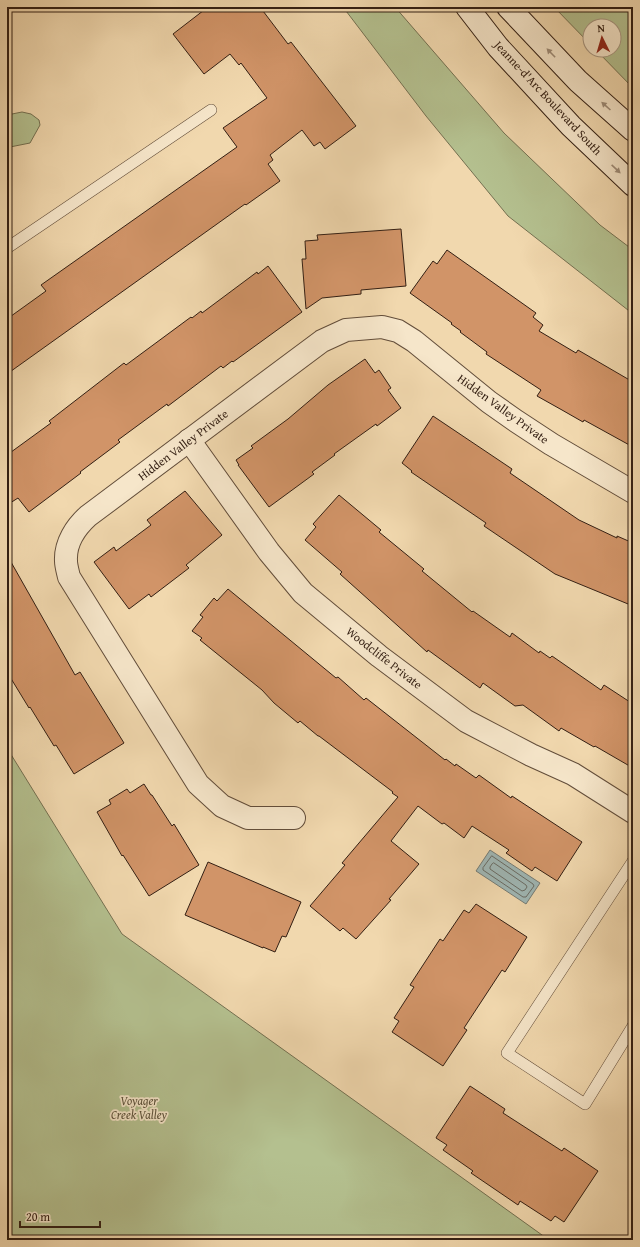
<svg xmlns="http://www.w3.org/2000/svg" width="640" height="1247" font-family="'Gentium Book Plus',serif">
<rect width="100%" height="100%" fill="#f1d8ae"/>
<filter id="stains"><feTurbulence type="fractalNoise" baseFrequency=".005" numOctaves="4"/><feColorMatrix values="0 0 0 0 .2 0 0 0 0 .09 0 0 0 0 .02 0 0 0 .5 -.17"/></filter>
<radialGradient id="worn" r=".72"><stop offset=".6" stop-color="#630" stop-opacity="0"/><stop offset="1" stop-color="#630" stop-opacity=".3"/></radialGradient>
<g fill="#b4c08f" stroke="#747051">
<polygon points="343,7 395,7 504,133 600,225 633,250 633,314 508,216 426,116"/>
<polygon points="554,7 633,7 633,88 596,50 614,50 614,26 590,26 590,44"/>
<polygon points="22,112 31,114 39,120 40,125 30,143 10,147 7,146 7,115"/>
<polygon points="7,748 122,934 549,1240 7,1240"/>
</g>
<polygon fill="#9fb7b5" stroke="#747a74" points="490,850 540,883 526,904 476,871"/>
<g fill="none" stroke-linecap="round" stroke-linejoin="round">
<g stroke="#696b64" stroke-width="1">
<polygon points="492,856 533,884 534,886 526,897 523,897 483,870 483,868"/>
<polygon points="494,863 526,885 527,887 525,890 522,891 490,869 490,867 492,864"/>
</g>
</g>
<g fill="#d19468" stroke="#331f13">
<polygon points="208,7 260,7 288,44 291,42 356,126 325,149 320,142 314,146 302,130 270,155 273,160 268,164 280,181 246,205 245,204 7,374 7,319 46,291 41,285 237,147 223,128 267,98 241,63 239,65 230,54 204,74 173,34"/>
<polygon points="401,229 406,286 361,290 361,294 322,298 306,309 302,259 306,259 305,241 318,240 317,235"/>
<polygon points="447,250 536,313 533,317 543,325 539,331 576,353 578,350 633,382 633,447 584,420 583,422 562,410 537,396 541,390 486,354 487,352 460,332 461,331 451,324 452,323 410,293 433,261 437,264"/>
<polygon points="268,266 302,312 233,362 232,361 223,368 221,366 168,406 167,404 118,440 120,442 80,472 81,473 29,512 18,498 7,505 7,455 51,423 49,421 124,363 126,365 191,317 192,318 201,311 202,313 257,272 258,274"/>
<polygon points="365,359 375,373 379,370 391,388 388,390 401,408 377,426 376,424 334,454 335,455 312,472 314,474 269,507 238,465 239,465 236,460 253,448 251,446 288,419 328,385"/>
<polygon points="433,416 512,469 510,473 579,520 617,538 617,536 633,543 633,606 555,574 484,526 486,523 411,472 412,471 402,463"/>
<polygon points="185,491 222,535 186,565 189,568 151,597 149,594 129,609 94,562 114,547 116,551 151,525 147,520"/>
<polygon points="339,495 381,530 379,532 424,569 422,571 472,612 473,611 510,637 512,633 539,653 540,651 550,658 552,656 601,690 604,685 633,704 633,768 595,746 594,747 561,728 559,731 523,705 515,706 483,683 480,688 428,650 427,652 340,574 342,572 305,540 316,527 313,524"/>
<polygon points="7,555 75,675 80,672 124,743 74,774 56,745 54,746 30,707 29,708 7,672"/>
<polygon points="228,589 336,678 338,677 364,700 366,698 445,760 446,759 455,766 456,764 476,778 479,775 511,798 512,796 582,842 557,881 535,867 532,871 506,853 509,850 472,826 464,838 444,823 442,824 418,806 391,841 419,864 389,899 391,900 356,939 343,928 340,931 310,906 345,865 342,863 398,797 392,793 393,792 319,736 318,736 300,721 298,723 274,703 262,690 200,640 202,638 192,631 203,617 200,615 214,598 217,601"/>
<polygon points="144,784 151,795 152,795 172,826 174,824 199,865 149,896 123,855 122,856 97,812 111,804 109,800 127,789 130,793"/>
<polygon points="208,862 301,902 286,937 282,936 275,952 263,947 263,948 185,915"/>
<polygon points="476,904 527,937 505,972 502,970 464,1028 467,1030 443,1066 392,1032 399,1021 394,1018 414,987 410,985 440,939 443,941 464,910 469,913"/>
<polygon points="470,1086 505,1109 503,1113 562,1151 564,1148 598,1171 564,1222 555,1216 551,1221 520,1201 518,1205 471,1173 473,1171 443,1150 447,1145 436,1138 437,1136"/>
</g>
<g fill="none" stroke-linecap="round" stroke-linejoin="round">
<defs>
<g id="lane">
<polyline points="7,248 211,110"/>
<polyline points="633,861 507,1053 585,1104 633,1026"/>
</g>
<g id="street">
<polyline points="189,440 269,552 303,593 379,656 466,721 531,755 573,774 633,812"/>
<path d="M 294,818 L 248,818 L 222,806 L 198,784 L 69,577 C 68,572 66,566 66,561 C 65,543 76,527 88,516 L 322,341 L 346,330 L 382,327 L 398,331 L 414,341 L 489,402 L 516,421 L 551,444 L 633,492"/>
</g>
<g id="secondary">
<polyline points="467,7 498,47 571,126 633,185"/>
<polyline points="508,7 578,81 633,130"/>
</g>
</defs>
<use href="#lane" stroke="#624d3a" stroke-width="12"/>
<use href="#street" stroke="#624d3a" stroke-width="24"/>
<use href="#secondary" stroke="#331f13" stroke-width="24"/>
<polyline stroke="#331f13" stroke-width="2.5" stroke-dasharray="3 2" stroke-linecap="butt" points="7,12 14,7"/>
<use href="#lane" stroke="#f6e6ca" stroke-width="11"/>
<use href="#street" stroke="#f6e6ca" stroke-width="22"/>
<use href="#secondary" stroke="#f6e6ca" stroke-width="22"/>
</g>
<defs><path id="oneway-solid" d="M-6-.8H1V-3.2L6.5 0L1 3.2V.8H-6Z"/></defs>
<g fill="#9e8c78">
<use href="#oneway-solid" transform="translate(551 53) rotate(-134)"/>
<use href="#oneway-solid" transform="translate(606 106) rotate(-138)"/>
<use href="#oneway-solid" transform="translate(616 169) rotate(43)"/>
</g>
<g text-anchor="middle" stroke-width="3.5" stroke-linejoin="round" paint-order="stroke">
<g font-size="12" fill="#331f13" stroke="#f6e6ca">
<text transform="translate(548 98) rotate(47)" y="4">Jeanne-d'Arc Boulevard South</text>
<text transform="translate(503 409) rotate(36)" y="4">Hidden Valley Private</text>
<text transform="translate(183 445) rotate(-37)" y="4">Hidden Valley Private</text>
<text transform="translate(384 658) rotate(38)" y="4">Woodcliffe Private</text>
</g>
<g font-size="12" font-style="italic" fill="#5a4f38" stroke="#f6e6ca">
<text x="139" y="1105">Voyager<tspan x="139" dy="14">Creek Valley</tspan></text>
</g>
</g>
<rect width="640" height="1247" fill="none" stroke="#f1d8ae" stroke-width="24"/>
<rect x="8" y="8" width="624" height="1231" fill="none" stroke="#331f13" stroke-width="2"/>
<rect x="12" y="12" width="616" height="1223" fill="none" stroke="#331f13"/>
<g transform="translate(602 38) rotate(355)"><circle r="19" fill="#f6e6ca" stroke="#a89681"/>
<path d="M0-3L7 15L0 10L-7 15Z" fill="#8f2418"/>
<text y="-6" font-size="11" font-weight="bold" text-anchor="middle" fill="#331f13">N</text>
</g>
<path d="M20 1221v6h80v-6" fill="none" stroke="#331f13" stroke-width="2"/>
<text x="26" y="1221" font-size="12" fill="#331f13" stroke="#f6e6ca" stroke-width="3" paint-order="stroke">20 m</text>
<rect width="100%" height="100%" filter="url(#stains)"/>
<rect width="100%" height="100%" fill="url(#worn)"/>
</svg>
